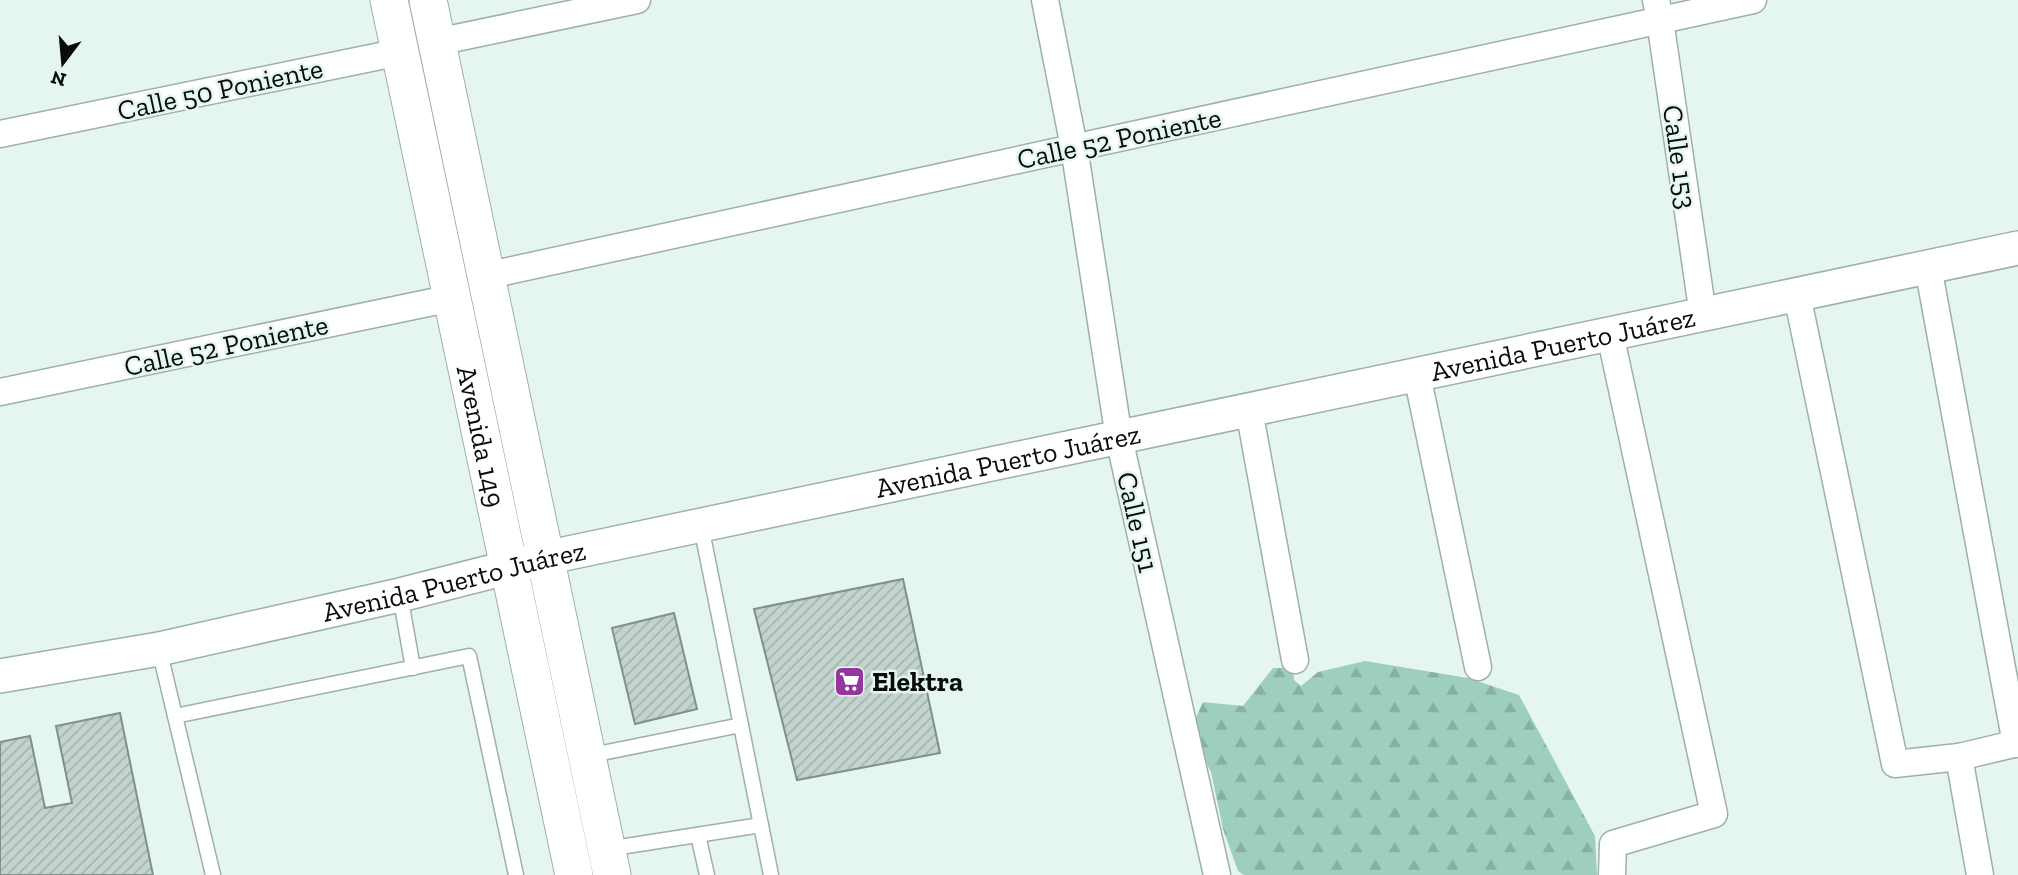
<svg xmlns="http://www.w3.org/2000/svg" width="2018" height="875" font-family="'Zilla Slab',serif">
<defs>
<pattern id="forest-firs" width="22" height="20" patternUnits="userSpaceOnUse" patternTransform="scale(1.75)"><rect width="22" height="20" fill="#9ecebf"/><path d="M5 1l3.5 6h-7zM16 11l3.5 6h-7z" fill="#87b0a3"/></pattern>
<pattern id="building-hatch" width="6" height="6" patternUnits="userSpaceOnUse" patternTransform="scale(1.75)"><rect width="6" height="6" fill="#c3d3cd"/><path d="M-1 1l2-2M0 6l6-6M5 7l2-2" fill="none" stroke="#a6b4af"/></pattern>
</defs>
<rect width="100%" height="100%" fill="#e5f6f1"/>
<polygon fill="url(#forest-firs)" points="1365,661 1468,678 1519,695 1595,836 1597,875 1244,875 1238,871 1223,829 1211,772 1199,749 1195,720 1203,702 1243,706 1273,668 1283,668 1293,671 1294,680 1301,686 1318,672"/>
<g fill="url(#building-hatch)" stroke="#80908b" stroke-width="2">
<polygon points="903,579 940,753 797,780 754,609"/>
<polygon points="674,613 697,709 635,724 612,628"/>
<polygon points="120,713 153,875 0,875 0,742 30,736 45,808 72,803 56,726"/>
</g>
<g fill="none" stroke-linecap="round" stroke-linejoin="round">
<defs>
<g id="service">
<polyline points="701,526 771,875"/>
<polyline points="400,595 413,668"/>
<polyline points="159,649 213,875"/>
<polyline points="175,716 469,656 516,875"/>
<polyline points="587,756 741,725"/>
<polyline points="698,835 707,875"/>
<polyline points="607,849 761,825"/>
</g>
<g id="minor">
<polyline points="1045,0 1074,147 1119,438 1217,875"/>
<polyline points="1656,0 1660,20 1703,315"/>
<polyline points="437,42 637,0"/>
<polyline points="0,134 400,52"/>
<polyline points="1928,267 2016,744"/>
<polyline points="485,276 1753,0"/>
<polyline points="1797,295 1895,764 1959,757 2018,743"/>
<polyline points="1610,334 1714,814 1613,844 1612,875"/>
<polyline points="1417,375 1478,667"/>
<polyline points="0,392 452,298"/>
<polyline points="1249,410 1295,660"/>
<polyline points="1959,757 1980,875"/>
</g>
<g id="tertiary">
<path id="s1" d="M 0,676 L 159,649 L 400,595 L 545,558 L 2018,248"/>
</g>
<g id="secondary">
<path id="s2" d="M 389,0 L 574,875"/>
<polyline points="428,0 612,875"/>
</g>
</defs>
<use href="#service" stroke="#9fafaa" stroke-width="17"/>
<use href="#minor" stroke="#9fafaa" stroke-width="29"/>
<use href="#tertiary" stroke="#9fafaa" stroke-width="36"/>
<use href="#secondary" stroke="#9fafaa" stroke-width="39"/>
<use href="#service" stroke="#fff" stroke-width="14"/>
<use href="#minor" stroke="#fff" stroke-width="26"/>
<use href="#tertiary" stroke="#fff" stroke-width="33"/>
<use href="#secondary" stroke="#fff" stroke-width="37"/>
</g>
<defs>
<symbol id="supermarket-square" viewBox="-11 -11 22 22"><rect x="-9" y="-9" width="18" height="18" rx="4" fill="#95369f" stroke="#e5f6f1"/><path d="M-6-5.5h2.5l.6 2H6L4.5 2H-2.5L-4.4-4H-6ZM-1.5 3.2a1.3 1.3 0 1 0 .1 0ZM3 3.2a1.3 1.3 0 1 0 .1 0Z" fill="#fff"/></symbol>
</defs>
<g fill-rule="evenodd">
<use href="#supermarket-square" x="832" y="664" width="35" height="35"/>
</g>
<g text-anchor="middle" stroke-width="5" stroke-linejoin="round" paint-order="stroke">
<g font-size="28" fill="#080d0b" stroke="#e5f6f1">
<text transform="translate(220 89) rotate(-12)" y="10">Calle 50 Poniente</text>
<text transform="translate(1119 138) rotate(-12)" y="10">Calle 52 Poniente</text>
<text transform="translate(1680 157) rotate(82)" y="10">Calle 153</text>
<text dy="10" stroke="none"><textPath href="#s1" startOffset="1598">Avenida Puerto Juárez</textPath></text>
<text transform="translate(226 345) rotate(-12)" y="10">Calle 52 Poniente</text>
<text dy="10" stroke="none"><textPath href="#s2" startOffset="446">Avenida 149</textPath></text>
<text dy="10" stroke="none"><textPath href="#s1" startOffset="1031">Avenida Puerto Juárez</textPath></text>
<text transform="translate(1138 522) rotate(77)" y="10">Calle 151</text>
<text dy="10" stroke="none"><textPath href="#s1" startOffset="464">Avenida Puerto Juárez</textPath></text>
</g>
<g font-size="28" font-weight="bold" fill="#080d0b" stroke="#e5f6f1" text-anchor="start">
<text x="872" y="691">Elektra</text>
</g>
</g>
<g transform="translate(63 63) rotate(196)" stroke="#e5f6f1" stroke-width="5" paint-order="stroke">
<path d="M0-5L12 26L0 18L-12 26Z" fill="#080d0b"/>
<text y="-10" font-size="19" font-weight="bold" text-anchor="middle" fill="#080d0b">N</text>
</g>
</svg>
